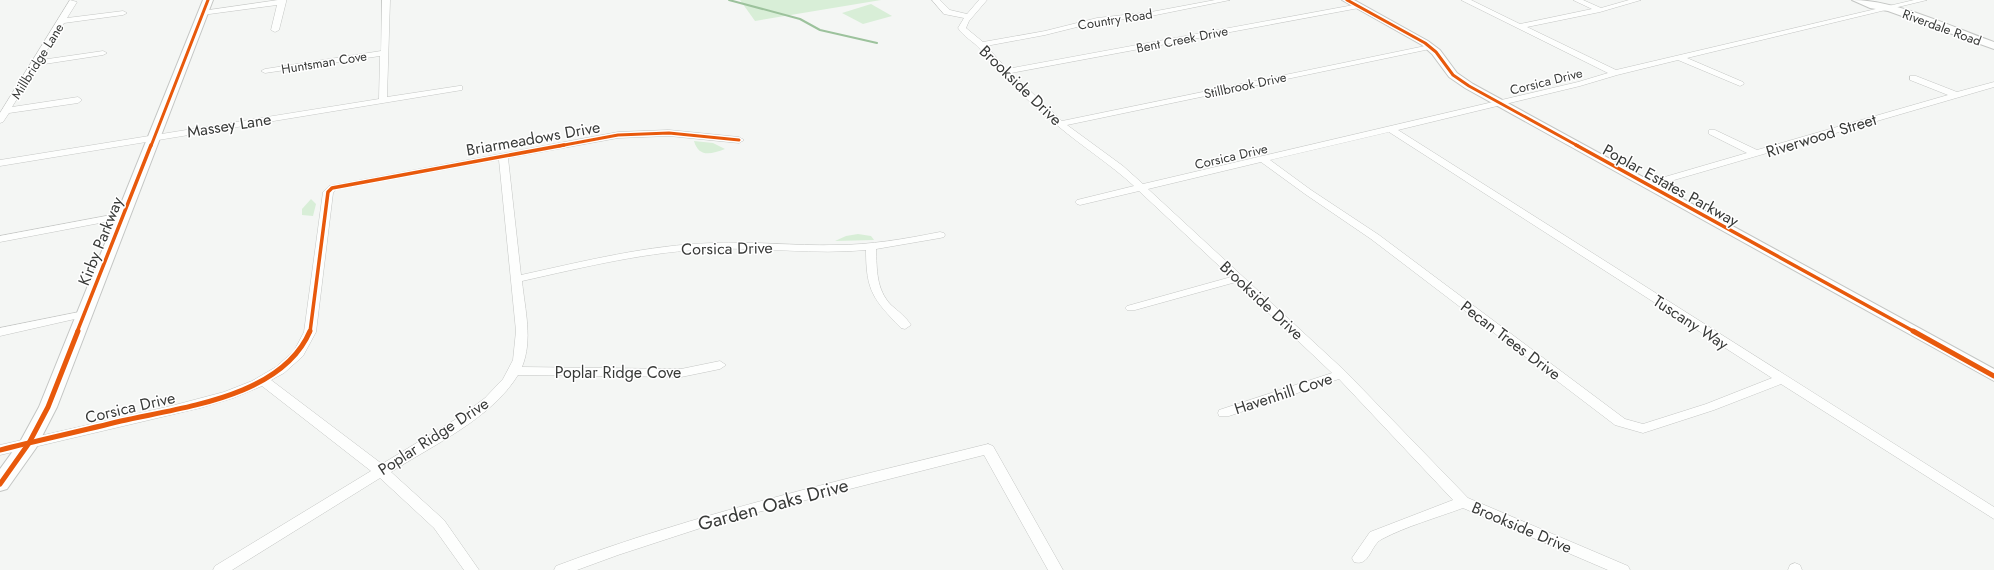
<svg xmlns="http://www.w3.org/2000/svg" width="1994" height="570" font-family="Jost,sans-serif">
<rect width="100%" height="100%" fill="#f4f6f4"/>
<g fill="#d8eed7">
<polygon points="740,0 881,0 755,21"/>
<polygon points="871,4 892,16 863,24 842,13"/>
<path d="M 694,141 L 713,143 L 725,149 C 711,154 699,158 694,141 Z"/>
<polygon points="311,199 316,204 313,216 302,215 302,209"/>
<polygon points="858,234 871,236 874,240 835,241 846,236"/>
</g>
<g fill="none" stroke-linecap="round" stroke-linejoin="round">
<polyline stroke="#9cc29c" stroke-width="2" points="729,0 800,19 820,30 877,43"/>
<defs>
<g id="minor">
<polygon points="70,0 77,2 67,18 123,11 127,13 123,15 64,23 41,60 103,51 107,53 103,55 38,65 12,107 78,97 82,100 78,103 9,113 3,122 0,123 0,113"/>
<polygon points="278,0 286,0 286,2 279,30 275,32 271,30 277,5 202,15 198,13 202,11"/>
<polygon points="382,0 390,0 387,97 459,86 462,86 462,90 0,166 0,160 379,99 380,56 265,73 261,71 265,69 381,51"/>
<path d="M 932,0 L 940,0 L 950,10 L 967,14 L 979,0 L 987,0 L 969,21 L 966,28 L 983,42 L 1045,31 L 1097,18 L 1151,12 L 1215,0 L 1230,0 L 1151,16 L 1097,22 L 1045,35 L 986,46 L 1007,69 L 1359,4 L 1363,6 L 1359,8 L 1011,73 L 1062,121 L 1430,45 L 1434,47 L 1430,49 L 1067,125 L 1123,166 L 1143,184 L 1578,82 L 1608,73 L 1461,0 L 1471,0 L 1520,24 L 1592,9 L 1573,0 L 1583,0 L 1601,8 L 1629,0 L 1641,0 L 1600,12 L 1527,27 L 1616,70 L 1914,0 L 1927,0 L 1687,58 L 1743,82 L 1744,84 L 1740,86 L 1678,60 L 1617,75 L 1580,86 L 1398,130 L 1994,507 L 1994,519 L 1781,384 L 1714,410 L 1643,433 L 1615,425 L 1371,239 L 1305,194 L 1261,162 L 1148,189 L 1345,371 L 1468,498 L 1628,566 L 1630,570 L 1608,570 L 1463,508 C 1436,518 1407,526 1382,539 C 1370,545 1370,567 1354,562 L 1352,558 L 1370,532 L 1453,500 L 1339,379 L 1229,416 L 1219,416 L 1218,413 L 1219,410 L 1332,373 L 1236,282 L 1135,310 L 1127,310 L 1125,308 L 1127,306 L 1231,277 L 1139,191 L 1080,205 L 1077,204 L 1075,202 L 1077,200 L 1134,186 C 1110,164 1083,147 1058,126 C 1029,104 1004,76 980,49 C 973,41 964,37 958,28 L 964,18 L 944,14 ZM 1389,132 L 1772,378 L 1706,404 L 1643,424 L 1625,419 L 1379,235 L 1311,190 L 1270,160 Z"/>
<polygon points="1910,76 1916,76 1957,92 1994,82 1994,87 1650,187 1644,187 1642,185 1644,183 1747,153 1709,134 1709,130 1715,130 1757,150 1948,95 1910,80"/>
<path d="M 669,130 L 739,137 L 744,140 L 739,143 L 669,136 L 618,138 L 508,158 L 521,275 C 585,261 648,245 713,243 C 754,241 794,246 835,245 C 870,245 905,239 940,232 L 944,233 L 945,235 L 944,237 L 940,238 L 876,249 C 877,270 876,289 891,305 C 898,311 906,317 911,325 L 905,329 L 901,328 C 873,299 866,291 866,250 C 815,255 764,247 714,249 C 649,251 585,267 522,281 C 525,310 533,340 522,367 L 681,369 L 720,361 L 726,365 L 720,369 L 681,377 L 518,375 C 491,419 433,445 391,472 L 444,520 L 479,570 L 464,570 L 434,528 L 380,478 L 232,570 L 213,570 L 215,566 L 371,471 L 262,386 L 233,398 L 200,408 L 0,455 L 0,445 L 171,406 L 224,392 L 252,381 L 276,367 L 294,351 L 304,332 L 323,192 L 329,186 L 618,132 ZM 499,160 L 516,331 L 513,360 L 503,379 L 485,398 L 461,416 L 382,464 L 271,380 L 284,373 L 303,356 L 316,332 L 333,193 L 335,190 Z"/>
<polygon points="122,213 127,216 126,218 0,242 0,236"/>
<polygon points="84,311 90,314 88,316 0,336 0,328"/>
<path d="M 988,444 L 993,446 L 1063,570 L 1048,570 L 984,455 L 719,522 L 618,555 L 577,570 L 554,570 L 556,566 C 697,513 842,480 988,444 Z"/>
<polygon points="1795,563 1800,565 1802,570 1788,570 1790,565"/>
</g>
<polygon id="tertiary" points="1342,0 1354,0 1428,41 1440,50 1457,73 1473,84 1994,369 1994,381 1465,88 1449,77 1432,54 1422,45"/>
<g id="secondary">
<polygon points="203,0 213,0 57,407 36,448 7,489 0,491 0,469 21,440 39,407"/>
<path d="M 1852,0 C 1897,0 1951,27 1994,42 L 1994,49 L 1888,11 L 1870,8 Z"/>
</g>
</defs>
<use href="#minor" stroke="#c4c6c4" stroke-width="1"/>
<use href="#tertiary" stroke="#c4c6c4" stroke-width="2"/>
<use href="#secondary" stroke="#c4c6c4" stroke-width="2"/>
<use href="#minor" fill="#fdfefd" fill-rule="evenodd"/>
<use href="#tertiary" fill="#fdfefd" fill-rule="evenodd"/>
<use href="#secondary" fill="#fdfefd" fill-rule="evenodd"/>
<defs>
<g id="cycleway-far2">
<polyline points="1347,0 1425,43 1436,52 1453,75 1469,86 1578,146"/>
<polyline points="151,146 208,0"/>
<polyline points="559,146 618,135 669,133 739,140"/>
</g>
<g id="cycleway-far1">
<polyline points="1576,145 1915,332"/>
<polyline points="77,332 151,145"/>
<polyline points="310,332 328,192 332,188 564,145"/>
</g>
<g id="cycleway">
<polyline points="1913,331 1994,376"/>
<path d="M 0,450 C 40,440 81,431 121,421 C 183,407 282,397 310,331"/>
<polyline points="0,484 29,443 48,407 78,331"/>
</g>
</defs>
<use href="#cycleway-far2" stroke="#fff" stroke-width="5"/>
<use href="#cycleway-far1" stroke="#fff" stroke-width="6"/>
<use href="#cycleway" stroke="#fff" stroke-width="8"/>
<use href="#cycleway-far2" stroke="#e8590c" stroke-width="3"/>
<use href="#cycleway-far1" stroke="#e8590c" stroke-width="3.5"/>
<use href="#cycleway" stroke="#e8590c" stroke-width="5"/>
</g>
<g text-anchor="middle" stroke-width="3" stroke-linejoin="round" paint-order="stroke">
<g font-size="13" fill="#383a38" stroke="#fff">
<text transform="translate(1115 19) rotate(-9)" y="5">Country Road</text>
<text transform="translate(1942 27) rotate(20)" y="5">Riverdale Road</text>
<text transform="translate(1182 39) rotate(-11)" y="5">Bent Creek Drive</text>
<text transform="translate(37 61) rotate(-58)" y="5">Millbridge Lane</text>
<text transform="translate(324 62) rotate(-9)" y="5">Huntsman Cove</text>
<text transform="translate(1546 81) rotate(-14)" y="5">Corsica Drive</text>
<text transform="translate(1245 85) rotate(-12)" y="5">Stillbrook Drive</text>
<text transform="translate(1231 156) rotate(-13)" y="5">Corsica Drive</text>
</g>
<g font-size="16" fill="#383a38" stroke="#fff">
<text transform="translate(1021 85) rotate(44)" y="6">Brookside Drive</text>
<text transform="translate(229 125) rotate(-9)" y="6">Massey Lane</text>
<text transform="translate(1821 135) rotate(-17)" y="6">Riverwood Street</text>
<text transform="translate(533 138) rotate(-10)" y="6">Briarmeadows Drive</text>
<text transform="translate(1671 185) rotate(29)" y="6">Poplar Estates Parkway</text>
<text transform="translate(100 241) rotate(-68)" y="6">Kirby Parkway</text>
<text transform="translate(727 248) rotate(-1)" y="6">Corsica Drive</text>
<text transform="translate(1262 300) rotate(43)" y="6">Brookside Drive</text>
<text transform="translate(1691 322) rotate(33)" y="6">Tuscany Way</text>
<text transform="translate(1511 340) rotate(37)" y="6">Pecan Trees Drive</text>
<text x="618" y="378">Poplar Ridge Cove</text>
<text transform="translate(1283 393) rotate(-18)" y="6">Havenhill Cove</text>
<text transform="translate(130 407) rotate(-13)" y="6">Corsica Drive</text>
<text transform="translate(433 436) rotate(-33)" y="6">Poplar Ridge Drive</text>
<text transform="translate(1522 527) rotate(23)" y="6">Brookside Drive</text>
</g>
<g font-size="19" fill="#383a38" stroke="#fff">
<text transform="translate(773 504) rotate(-15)" y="7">Garden Oaks Drive</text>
</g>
</g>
</svg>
